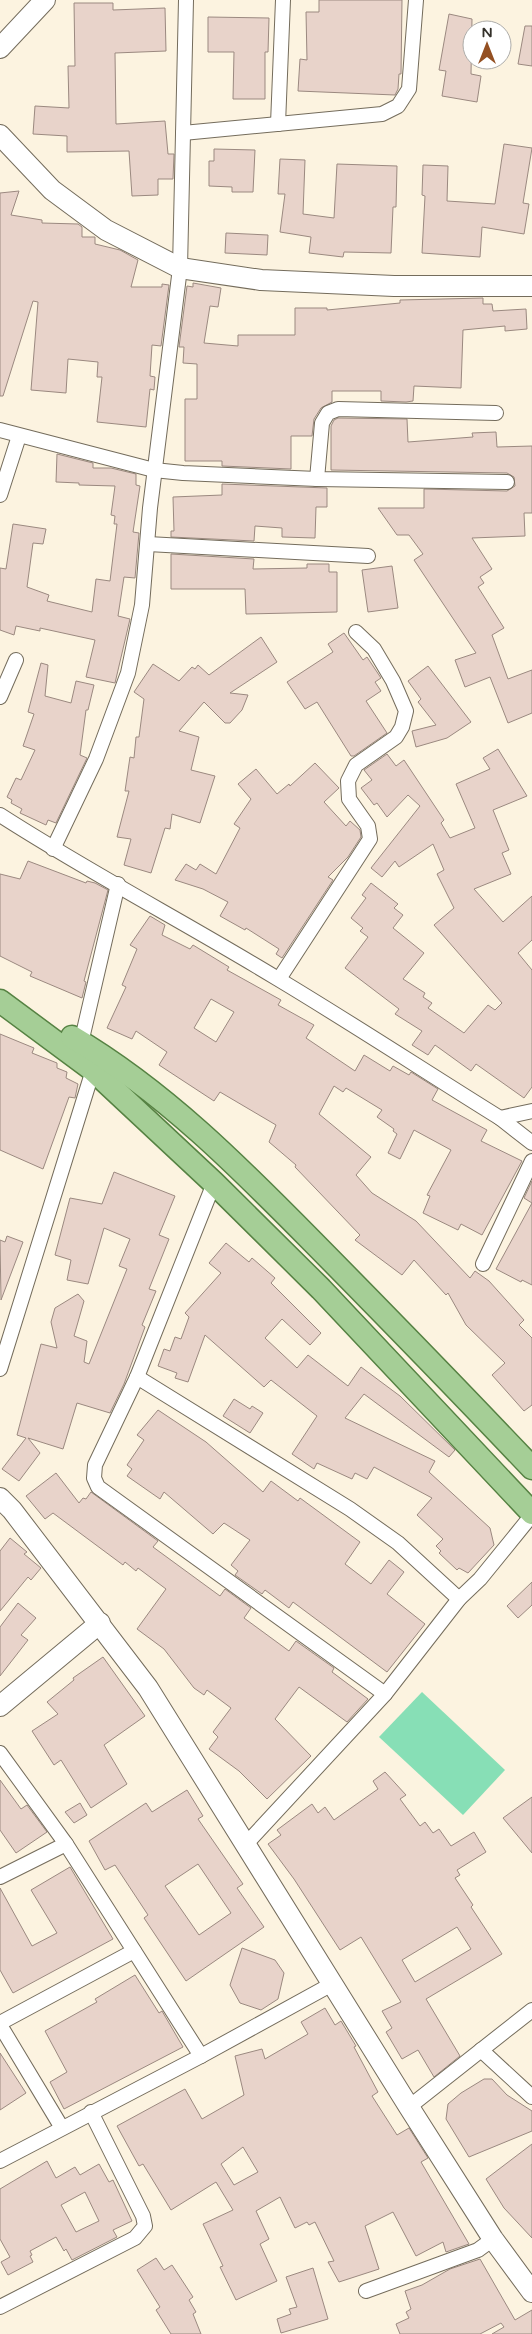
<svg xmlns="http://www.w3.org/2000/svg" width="532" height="2334" font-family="'Varela Round',sans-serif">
<rect width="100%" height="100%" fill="#fcf3e0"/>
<polygon fill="#87dfb6" points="422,1692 505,1770 463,1815 379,1737"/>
<g fill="#e8d3ca" stroke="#9b8980" fill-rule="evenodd">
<polygon points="319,0 402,0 401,74 399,74 398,89 395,95 298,91 300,59 307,60 306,12 319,12"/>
<polygon points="74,3 113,3 113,10 165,8 166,51 115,53 116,124 165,121 168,154 174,154 173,179 158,179 158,195 132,196 129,151 67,152 67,136 33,134 35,106 69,108 68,66 75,66"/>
<polygon points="449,14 472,19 471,74 481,76 477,102 442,96 446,71 439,70"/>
<polygon points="208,17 269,18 268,52 265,52 265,99 233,99 234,52 208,52"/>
<polygon points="525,26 532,26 532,66 518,64"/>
<polygon points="504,144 532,148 523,203 529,204 524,234 482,227 480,257 422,253 425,196 422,195 423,165 448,166 447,201 495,204"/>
<polygon points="214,149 255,150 253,192 232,192 232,187 209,186 209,161 214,161"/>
<polygon points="280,159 305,160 303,214 334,218 337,164 397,166 396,207 393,207 391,253 344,252 343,257 309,253 311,237 280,232 285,194 278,194"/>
<polygon points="19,191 11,215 42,220 42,223 78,224 82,227 82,237 95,237 95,244 120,250 138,260 131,287 162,287 162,284 169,285 161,346 152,345 150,376 155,377 154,390 150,389 146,427 97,422 102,377 97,377 98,362 68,359 66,393 31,390 38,302 33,301 3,396 0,396 0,193"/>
<polygon points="226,233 268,235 267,255 225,253"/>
<polygon points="193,283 221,288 218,307 210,306 204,343 238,346 238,335 295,335 295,308 327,308 327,310 400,303 400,300 483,298 483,304 492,304 493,311 526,309 527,329 505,331 505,326 463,330 461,388 414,386 413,401 406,402 381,401 381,391 332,391 332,402 321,408 314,419 312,436 291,436 291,469 222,466 222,461 185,461 185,399 197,399 197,364 183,363 184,347 179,347 187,286 193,287"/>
<polygon points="338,418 407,419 408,442 473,437 472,433 496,432 497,447 532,446 532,513 524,513 525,536 472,538 492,569 480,577 484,583 478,587 504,628 492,635 508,679 532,670 532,713 508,723 490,677 465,687 455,660 476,653 414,560 423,554 409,535 397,535 378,508 424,508 424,489 507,491 515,486 514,477 507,473 331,470 331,426 334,420"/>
<polygon points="57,454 93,463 93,468 111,468 136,474 136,485 140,486 133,532 139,533 135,578 124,577 118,616 130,619 115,683 86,677 95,640 40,628 40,631 16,626 14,635 0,630 0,568 6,569 13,524 46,529 43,544 33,543 27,587 49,595 47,601 92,612 96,579 110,581 117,524 114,524 115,516 111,515 115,486 79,485 79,483 56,482"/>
<polygon points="222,484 327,488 327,507 316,507 315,538 282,537 282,528 255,526 254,541 171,537 171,531 174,531 173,497 222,495"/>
<polygon points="171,554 254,559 253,569 307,568 307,564 329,564 329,572 337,572 337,612 246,614 245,589 171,589"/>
<polygon points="392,566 398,608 368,612 362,570"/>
<polygon points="344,633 363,660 367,657 381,678 375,682 381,691 366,701 387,733 354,756 351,756 317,702 305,709 287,682 333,652 328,644"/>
<polygon points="261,637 277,662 230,693 248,695 242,710 230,723 225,723 204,702 179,731 199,737 191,770 215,776 200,823 172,814 170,829 165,828 151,873 124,865 131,839 117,837 129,791 125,791 130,757 134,758 136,737 139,737 144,699 134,692 153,664 179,681 192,667 195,669 198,665 209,675"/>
<polygon points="41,663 48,665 45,696 71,703 76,681 94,685 88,710 86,710 80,755 87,758 56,823 48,820 46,825 20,813 22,809 11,803 12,800 7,797 16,778 21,780 35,750 23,746 34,714 28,712"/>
<polygon points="428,666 471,722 447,738 416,747 412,731 436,725 418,702 421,699 408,681"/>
<polygon points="498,749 527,796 493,810 509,850 502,853 511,874 474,889 503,922 532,896 532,940 518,953 532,970 532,1087 524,1098 476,1064 471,1071 435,1045 428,1055 412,1045 422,1031 395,1014 399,1009 345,968 368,937 360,931 363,928 351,918 366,898 362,895 371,883 398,904 394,908 403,915 393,928 424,953 403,979 425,993 423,997 432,1003 428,1008 464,1033 488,1005 495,1010 502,1003 434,925 454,908 437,874 444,870 433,844 399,867 395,861 382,877 371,868 420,806 408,795 387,817 377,803 374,805 361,788 372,780 364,770 387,754 396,766 404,760 444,820 441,823 450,838 475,828 456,784 490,769 483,758"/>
<polygon points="315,763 339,788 324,802 346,826 350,821 360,830 361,837 348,857 328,877 333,880 282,958 276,954 279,949 246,928 245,930 220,916 228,902 203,889 175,880 186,864 196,870 200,864 216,874 240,828 234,824 251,799 238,784 256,769 277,794 289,784 290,786"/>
<polygon points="28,861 86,883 87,881 95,883 108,890 84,981 86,982 82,998 30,976 32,972 0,956 0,874 20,879"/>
<path d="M 150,916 L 165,925 L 162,935 L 190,949 L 193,945 L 229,967 L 227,970 L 281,1000 L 278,1005 L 314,1025 L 306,1038 L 355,1071 L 364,1055 L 390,1071 L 393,1066 L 409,1075 L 411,1072 L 438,1089 L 432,1100 L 487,1130 L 481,1141 L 522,1161 L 482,1235 L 461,1224 L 458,1230 L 423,1213 L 430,1196 L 427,1195 L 451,1150 L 414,1130 L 400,1159 L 388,1153 L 397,1134 L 393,1131 L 394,1129 L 377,1117 L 382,1110 L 346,1088 L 343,1092 L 334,1086 L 319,1114 L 371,1157 L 356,1175 L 372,1193 L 416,1221 L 470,1278 L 475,1271 L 489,1281 L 524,1320 L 519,1325 L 532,1338 L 532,1405 L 524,1411 L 492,1375 L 505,1363 L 466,1325 L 448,1293 L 446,1295 L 414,1260 L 402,1275 L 355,1240 L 360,1235 L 295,1167 L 296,1165 L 269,1142 L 276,1125 L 220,1092 L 214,1101 L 159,1065 L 167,1052 L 136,1031 L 132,1039 L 107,1028 L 126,987 L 122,985 L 137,949 L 130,945 ZM 211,999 L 234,1012 L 216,1042 L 194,1028 Z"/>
<polygon points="0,1034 34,1048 32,1053 57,1063 57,1068 67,1072 66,1078 78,1084 75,1098 69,1097 43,1169 0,1150"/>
<polygon points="114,1172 175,1196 159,1235 169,1239 149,1289 156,1291 142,1325 145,1327 124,1384 110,1413 77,1403 63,1449 28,1438 40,1453 19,1481 2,1469 26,1438 17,1435 41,1344 57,1348 51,1322 55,1308 78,1294 84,1301 74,1336 87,1341 84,1362 89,1364 127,1269 119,1266 130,1239 104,1228 88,1284 67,1280 71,1260 55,1255 70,1198 102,1204"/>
<polygon points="532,1181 532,1203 524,1198"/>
<polygon points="532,1203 532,1285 522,1280 521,1282 496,1269"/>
<polygon points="7,1236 23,1242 1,1300 0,1240 5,1242"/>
<polygon points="226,1243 249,1262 252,1258 275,1278 271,1283 321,1333 310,1345 282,1319 265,1338 297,1368 308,1355 348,1386 361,1367 400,1396 455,1450 449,1457 364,1394 345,1418 435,1461 429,1472 490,1528 494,1545 468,1573 459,1568 457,1570 439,1553 441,1551 436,1546 443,1539 417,1515 432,1498 374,1467 367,1479 355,1473 352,1479 317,1463 314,1469 292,1454 317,1416 271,1380 264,1387 205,1335 188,1382 175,1378 177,1373 158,1366 164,1349 170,1351 175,1337 181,1339 189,1317 185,1313 221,1273 209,1263"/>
<polygon points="234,1399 250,1409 252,1406 263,1413 250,1433 223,1416"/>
<polygon points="158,1410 206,1442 263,1492 271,1481 298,1501 300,1498 360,1542 345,1564 371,1584 389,1560 404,1572 387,1594 425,1624 387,1672 293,1602 289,1608 265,1590 262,1594 235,1575 238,1571 231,1565 250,1540 224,1523 213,1534 164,1492 160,1499 127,1476 132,1469 127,1465 144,1440 137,1435"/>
<polygon points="56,1473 79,1503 83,1498 86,1499 91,1492 158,1541 153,1547 220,1596 225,1589 251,1608 244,1618 289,1651 296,1641 334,1668 332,1672 368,1699 347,1722 299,1687 275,1719 311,1756 267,1799 239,1771 209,1749 218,1737 213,1732 231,1708 207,1690 204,1695 194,1688 164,1649 137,1629 166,1589 138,1568 136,1571 125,1562 123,1565 53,1513 45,1519 26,1496"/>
<polygon points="10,1538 27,1552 24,1554 41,1568 31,1580 28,1577 0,1611 0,1551"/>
<polygon points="532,1582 532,1605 518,1618 507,1606"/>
<polygon points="18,1603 36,1618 21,1635 28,1640 0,1676 0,1627"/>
<polygon points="103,1657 145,1716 104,1745 127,1784 91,1808 61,1760 54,1765 32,1731 58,1714 47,1702 74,1680 73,1678"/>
<path d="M 385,1772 L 406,1795 L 400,1799 L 420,1826 L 425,1822 L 433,1833 L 439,1829 L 451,1846 L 474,1832 L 486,1852 L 457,1870 L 460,1875 L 455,1878 L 473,1905 L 471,1907 L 502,1954 L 426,1999 L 460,2056 L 434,2077 L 418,2050 L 402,2059 L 386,2032 L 392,2028 L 382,2011 L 401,2002 L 361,1937 L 340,1950 L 294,1879 L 268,1844 L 281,1835 L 277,1830 L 312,1804 L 318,1813 L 325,1807 L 334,1820 L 378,1789 L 373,1781 ZM 457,1927 L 471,1949 L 415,1982 L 402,1960 Z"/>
<polygon points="0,1780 21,1809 27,1805 47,1832 16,1853 0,1830"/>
<path d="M 187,1790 L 203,1816 L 198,1819 L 243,1884 L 237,1888 L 264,1927 L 186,1981 L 144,1918 L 148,1915 L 115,1865 L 105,1870 L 89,1841 L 146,1803 L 152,1812 ZM 198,1864 L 231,1913 L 199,1935 L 165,1886 Z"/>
<polygon points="532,1797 532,1853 503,1818"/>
<polygon points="80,1803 87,1815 74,1823 65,1812"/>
<polygon points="70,1867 113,1939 13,1993 0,1970 0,1888 32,1946 57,1933 31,1890"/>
<polygon points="242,1948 275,1960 284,1973 278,1999 261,2010 240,2003 230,1985"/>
<polygon points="135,1975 159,2013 162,2011 183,2047 64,2109 50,2082 67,2072 45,2031 97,2002 95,1999"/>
<path d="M 325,2008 L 335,2025 L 341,2021 L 356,2046 L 354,2047 L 378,2092 L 372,2096 L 397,2135 L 409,2128 L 428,2158 L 421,2162 L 469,2244 L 446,2252 L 443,2242 L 416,2256 L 393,2212 L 365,2226 L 379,2269 L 339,2282 L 328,2262 L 334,2261 L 315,2222 L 309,2225 L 307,2222 L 295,2228 L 280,2197 L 256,2211 L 269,2239 L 260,2244 L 277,2281 L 236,2300 L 220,2267 L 223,2266 L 203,2224 L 233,2210 L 216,2182 L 171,2210 L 143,2164 L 139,2166 L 117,2126 L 185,2089 L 202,2119 L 244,2095 L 235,2056 L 262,2049 L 265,2059 L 308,2034 L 301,2022 ZM 243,2147 L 258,2172 L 234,2185 L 221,2164 Z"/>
<polygon points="0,2053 26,2093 0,2110"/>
<polygon points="484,2079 492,2079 507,2095 532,2111 532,2131 469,2157 446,2119 448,2104 461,2093"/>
<polygon points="532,2144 532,2238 504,2208 486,2179"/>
<path d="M 47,2161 L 56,2178 L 75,2167 L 80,2175 L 99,2164 L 109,2182 L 113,2180 L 132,2221 L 113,2230 L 117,2237 L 72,2260 L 66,2249 L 64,2251 L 56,2237 L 30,2251 L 32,2255 L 30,2256 L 33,2262 L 8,2275 L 1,2262 L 10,2257 L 0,2239 L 0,2189 ZM 85,2192 L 99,2221 L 76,2232 L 61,2205 Z"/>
<polygon points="156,2258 164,2270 172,2265 193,2297 189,2300 196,2312 193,2314 201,2334 171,2334 156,2310 160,2307 137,2270"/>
<polygon points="480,2259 515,2320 532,2310 532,2334 492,2334 504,2327 501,2323 480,2334 400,2334 396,2324 409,2318 406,2312 411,2309 405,2291 422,2285 450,2269"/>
<polygon points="313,2268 328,2319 281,2333 277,2319 291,2314 289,2309 297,2307 286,2277"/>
</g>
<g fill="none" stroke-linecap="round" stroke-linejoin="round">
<defs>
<g id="street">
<polyline points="278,124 283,0"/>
<polyline points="183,133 382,114 398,106 409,89 416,0"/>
<polyline points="0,430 154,470 183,473 317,479 507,482"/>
<polyline points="317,479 322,423 328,413 338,409 496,413"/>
<polyline points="0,495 19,436"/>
<polyline points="148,544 368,556"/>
<polyline points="0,697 16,660"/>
<path d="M 0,815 C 90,873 186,923 278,979 C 353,1024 426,1072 500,1118 L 532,1143"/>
<polyline points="53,849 96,759 128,673 142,605 150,508 180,268 186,0"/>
<polyline points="279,979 370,839 368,826 349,799 348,781 356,765 396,737 402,727 406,711 393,681 374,649 356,632"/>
<polyline points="81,1043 118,884"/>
<polyline points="500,1118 532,1111"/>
<polyline points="214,1183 137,1377 95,1465 94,1478 98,1487 385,1694"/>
<polyline points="483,1264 532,1161"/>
<polyline points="0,1369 93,1070"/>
<polyline points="137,1377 350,1509 398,1543 459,1599"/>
<polyline points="0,1753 66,1844 201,2056"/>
<polyline points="246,1844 385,1694 459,1599 480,1579 532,1515"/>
<polyline points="0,1877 66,1844"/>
<polyline points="0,2023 134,1951"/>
<polyline points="0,2025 62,2128"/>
<polyline points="481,2050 532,2097"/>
<polyline points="409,2107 532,2010"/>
<polyline points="0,2161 201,2056 334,1983"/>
<polyline points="366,2291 478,2250 493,2239"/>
<polyline points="0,2307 135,2238 145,2226 143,2216 91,2112"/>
</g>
<g id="secondary">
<polyline points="0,48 45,0"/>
<polyline points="0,135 52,190 106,230 180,268 261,280 394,286 532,286"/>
<polyline points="0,1498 12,1510 148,1688 409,2107 493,2239 532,2292"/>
<polyline points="0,1706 100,1623"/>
</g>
<g id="primary">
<polyline points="0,1001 93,1070 214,1183 321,1289 532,1513"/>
<path d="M 72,1037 C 164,1091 240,1168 313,1242 C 387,1317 460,1392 532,1468"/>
</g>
</defs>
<use href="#street" stroke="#746c5c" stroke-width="16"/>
<use href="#secondary" stroke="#746c5c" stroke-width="22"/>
<use href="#primary" stroke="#568243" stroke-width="25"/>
<use href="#street" stroke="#fff" stroke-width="14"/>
<use href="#secondary" stroke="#fff" stroke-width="20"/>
<use href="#primary" stroke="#a5ce96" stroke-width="22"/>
</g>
<g transform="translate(487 45)"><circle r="24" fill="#ffffff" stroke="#aeadaa"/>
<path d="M0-4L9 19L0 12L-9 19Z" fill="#945022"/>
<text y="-8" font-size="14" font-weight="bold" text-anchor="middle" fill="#34312a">N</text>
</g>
</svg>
